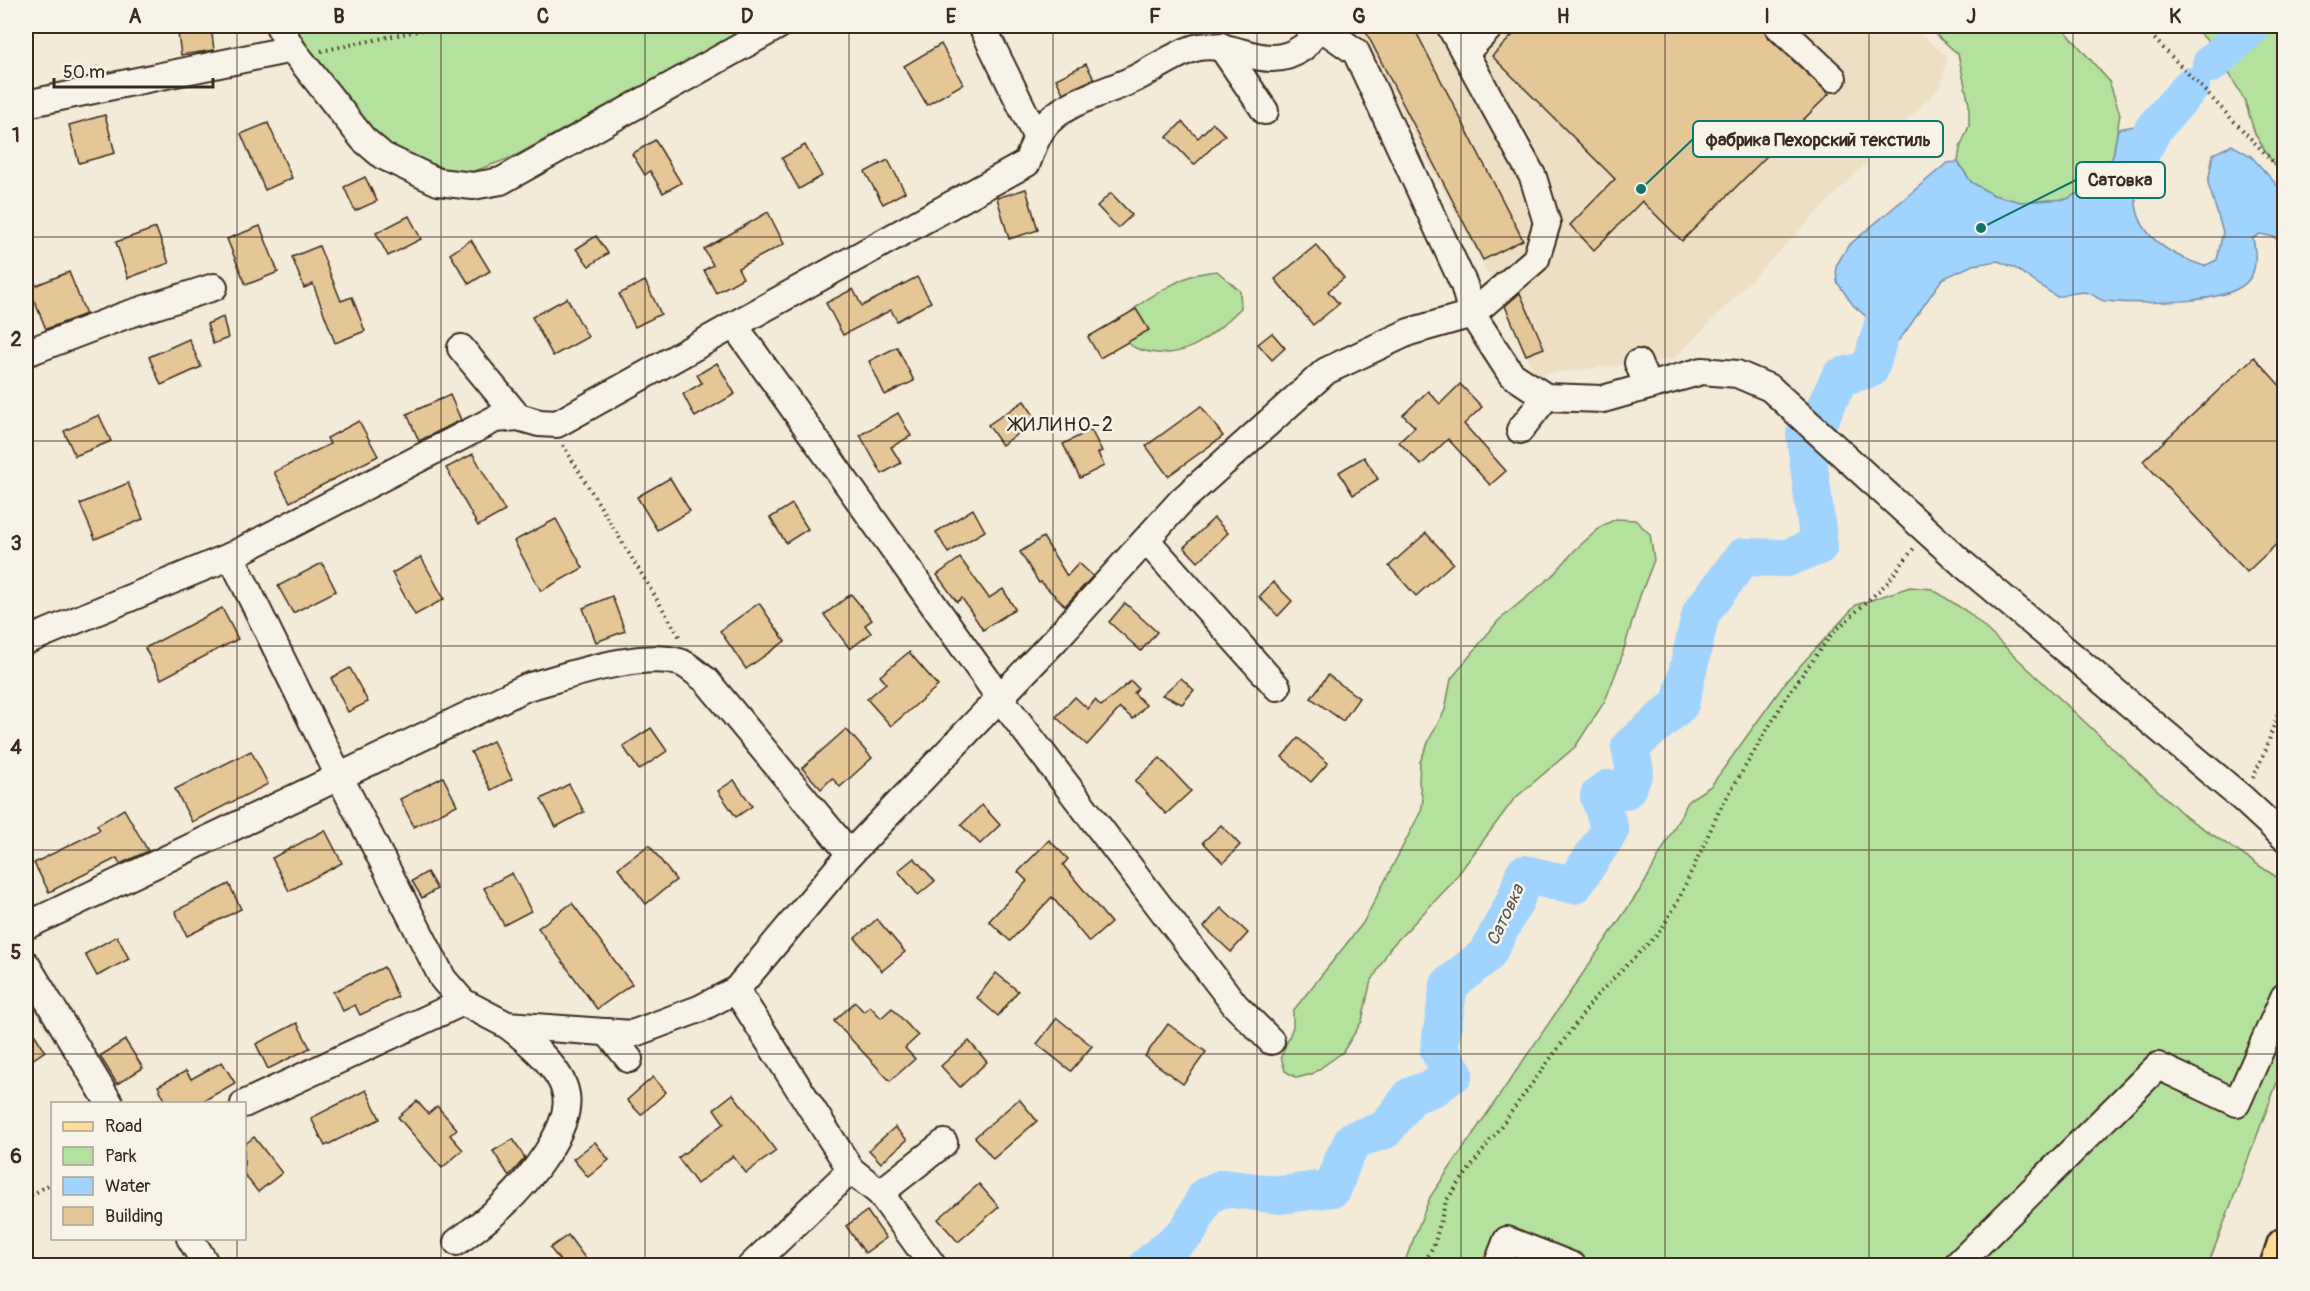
<svg xmlns="http://www.w3.org/2000/svg" width="2310" height="1291" font-family="Pangolin,sans-serif">
<rect width="100%" height="100%" fill="#f3ead8"/>
<filter id="ink" filterUnits="userSpaceOnUse"><feTurbulence type="fractalNoise" baseFrequency=".0167" numOctaves="2"/><feDisplacementMap in="SourceGraphic" scale="12" xChannelSelector="R" yChannelSelector="G"/><feConvolveMatrix kernelMatrix="1 2 1 2 8 2 1 2 1" color-interpolation-filters="sRGB"/></filter>
<g filter="url(#ink)">
<polygon fill="#eedfc4" points="1355,26 1911,26 1947,56 1941,86 1674,359 1534,375 1503,301"/>
<g fill="#b5e19f" stroke="#78865e" stroke-width="1.5">
<polygon points="295,26 750,26 513,157 472,172 449,171 378,141 330,84"/>
<polygon points="1926,26 2061,26 2109,81 2120,114 2113,156 2100,181 2067,199 2021,202 1993,195 1971,182 1958,162 1960,148 1969,126 1969,104 1958,54"/>
<polygon points="2192,26 2284,26 2284,173 2272,162 2255,134 2245,101 2214,47"/>
<path d="M 1217,271 L 1240,291 L 1241,308 C 1210,337 1184,364 1138,349 C 1129,346 1123,338 1124,328 C 1124,324 1128,315 1131,312 C 1141,301 1180,279 1194,275 C 1201,273 1209,272 1217,271 Z"/>
<polygon points="1616,519 1635,520 1650,534 1654,560 1640,596 1620,662 1605,701 1575,747 1514,799 1451,884 1390,948 1370,984 1362,1021 1343,1052 1312,1074 1297,1078 1285,1071 1281,1057 1293,1027 1293,1011 1363,923 1421,811 1423,800 1419,783 1420,762 1430,738 1445,710 1451,679 1498,621 1553,575 1575,550 1602,526"/>
<polygon points="1910,587 1932,589 1969,613 2187,818 2284,882 2284,1064 2208,1265 1403,1266 1430,1197 1644,884 1689,800 1711,786 1788,679 1856,605"/>
</g>
<path fill="#a0d3fe" stroke="#788fa4" stroke-width="1.5" d="M 2135,126 L 2154,128 C 2155,155 2143,158 2138,180 C 2126,229 2164,253 2204,266 L 2217,260 L 2223,232 L 2208,183 L 2213,154 L 2232,145 L 2251,156 L 2284,193 L 2284,246 L 2274,237 L 2260,234 L 2253,238 C 2255,249 2258,267 2250,278 C 2233,306 2136,304 2105,301 C 2098,300 2095,295 2089,293 C 2079,290 2067,295 2057,297 L 2013,267 L 1998,261 L 1973,265 L 1942,279 L 1904,334 L 1893,346 L 1885,345 L 1870,320 L 1853,305 L 1837,282 L 1836,266 L 1848,246 L 1947,163 L 1958,162 L 1971,182 L 1993,195 L 2021,202 L 2067,199 L 2100,181 L 2113,156 L 2118,129 Z"/>
<g fill="none" stroke-linecap="round" stroke-linejoin="round">
<g stroke="#a0d3fe" stroke-width="38">
<polyline points="2211,64 2252,26"/>
<polyline points="2130,173 2154,128 2191,86"/>
<polyline points="1820,418 1840,377 1870,369 1886,314 1902,289"/>
<polyline points="1147,1266 1188,1231 1206,1196 1223,1188 1280,1195 1333,1188 1343,1160 1353,1140 1385,1130 1411,1096 1435,1087 1454,1073 1439,1051 1449,985 1487,954 1516,899 1524,874 1574,885 1610,830 1599,796 1608,789 1626,790 1635,771 1630,747 1680,704 1701,613 1743,557 1787,558 1819,546 1805,434"/>
</g>
</g>
<g fill="#e4c697" stroke="#3b2a1e" stroke-width="1.5">
<polygon points="177,26 211,26 214,50 181,55"/>
<polygon points="1363,26 1413,26 1523,240 1483,260"/>
<polygon points="1522,26 1763,26 1768,37 1829,94 1682,241 1642,201 1594,250 1570,225 1615,179 1492,56"/>
<polygon points="941,44 963,84 927,105 904,66"/>
<polygon points="1086,64 1094,79 1063,93 1056,79"/>
<polygon points="105,115 115,153 79,163 69,125"/>
<polygon points="1182,122 1198,138 1213,123 1225,135 1194,165 1167,137"/>
<polygon points="268,123 292,178 265,190 241,134"/>
<polygon points="655,140 681,183 663,193 650,171 645,175 632,154"/>
<polygon points="805,145 822,176 799,189 782,158"/>
<polygon points="888,160 905,192 883,204 865,172"/>
<polygon points="365,177 377,201 355,211 344,187"/>
<polygon points="1026,189 1038,230 1009,239 997,198"/>
<polygon points="1111,193 1132,215 1118,228 1097,206"/>
<polygon points="768,212 784,244 738,268 743,278 716,293 704,270 713,265 704,249"/>
<polygon points="409,216 421,239 388,256 376,233"/>
<polygon points="260,226 278,272 246,285 227,239"/>
<polygon points="156,228 169,263 128,278 116,242"/>
<polygon points="596,236 608,253 589,266 576,249"/>
<polygon points="471,240 490,271 469,284 450,254"/>
<polygon points="1316,245 1344,278 1328,291 1339,304 1313,325 1275,279"/>
<polygon points="319,246 341,301 352,297 365,331 335,343 313,284 304,288 292,257"/>
<polygon points="69,272 86,314 46,329 29,288"/>
<polygon points="917,277 931,302 897,321 891,310 843,335 826,303 853,289 862,306"/>
<polygon points="645,281 661,314 635,327 619,294"/>
<polygon points="1520,293 1544,348 1526,355 1505,306"/>
<polygon points="567,298 588,337 553,356 532,317"/>
<polygon points="1136,309 1149,330 1100,358 1088,337"/>
<polygon points="223,317 228,338 213,344 207,324"/>
<polygon points="1272,333 1285,348 1272,360 1258,344"/>
<polygon points="189,339 201,367 161,385 149,357"/>
<polygon points="897,347 914,381 885,395 869,361"/>
<polygon points="2254,357 2284,390 2284,537 2247,572 2143,461"/>
<polygon points="717,363 735,394 695,417 683,394 702,383 697,375"/>
<polygon points="1460,384 1482,407 1464,424 1506,471 1490,485 1448,439 1421,465 1399,442 1415,427 1403,415 1428,391 1440,404"/>
<polygon points="450,395 461,420 419,441 407,414"/>
<polygon points="1024,401 1037,420 1002,445 988,425"/>
<polygon points="1201,406 1223,436 1168,476 1146,446"/>
<polygon points="898,413 911,436 891,447 901,463 882,474 860,435"/>
<polygon points="99,415 111,441 75,456 64,431"/>
<polygon points="359,421 378,456 290,502 274,472 330,444 327,438"/>
<polygon points="1091,430 1102,451 1098,453 1104,466 1080,478 1063,444"/>
<polygon points="473,454 505,511 478,526 446,468"/>
<polygon points="1364,457 1378,479 1353,495 1339,472"/>
<polygon points="670,478 690,511 657,530 637,497"/>
<polygon points="128,483 143,519 95,539 80,504"/>
<polygon points="792,504 808,529 786,543 770,518"/>
<polygon points="973,509 985,531 948,553 936,532"/>
<polygon points="1214,518 1228,533 1198,562 1184,547"/>
<polygon points="556,519 583,568 541,591 514,541"/>
<polygon points="1426,533 1453,563 1416,596 1389,566"/>
<polygon points="1043,537 1067,576 1079,563 1093,576 1065,606 1041,582 1039,583 1020,552"/>
<polygon points="421,557 444,599 415,615 392,573"/>
<polygon points="960,558 989,598 1003,589 1015,609 983,630 962,598 957,602 937,575"/>
<polygon points="322,563 336,591 293,613 278,586"/>
<polygon points="1273,582 1292,601 1278,616 1259,597"/>
<polygon points="851,594 872,620 865,625 871,633 850,649 824,615"/>
<polygon points="612,596 625,631 596,642 583,608"/>
<polygon points="759,603 785,641 746,669 720,631"/>
<polygon points="1125,603 1157,632 1141,651 1109,622"/>
<polygon points="222,608 238,639 161,679 145,648"/>
<polygon points="909,652 938,686 891,726 867,699 886,683 880,676"/>
<polygon points="350,668 368,702 348,712 331,678"/>
<polygon points="1328,675 1359,698 1343,721 1311,698"/>
<polygon points="1181,678 1194,690 1182,704 1162,695"/>
<polygon points="1131,681 1138,688 1134,693 1146,705 1133,719 1120,708 1087,745 1056,717 1075,697 1088,709 1095,700 1101,706"/>
<polygon points="651,728 667,751 639,770 623,746"/>
<polygon points="846,729 872,758 840,787 832,778 821,789 802,768"/>
<polygon points="1298,738 1328,763 1311,782 1282,757"/>
<polygon points="493,741 512,779 491,790 471,752"/>
<polygon points="251,751 268,784 192,822 175,789"/>
<polygon points="1160,758 1191,791 1166,814 1135,781"/>
<polygon points="443,777 457,805 414,827 400,799"/>
<polygon points="734,780 752,806 736,817 718,791"/>
<polygon points="569,784 584,812 556,827 541,799"/>
<polygon points="982,805 1000,825 980,844 961,825"/>
<polygon points="124,809 148,851 120,864 117,858 49,892 34,863 100,830 97,825"/>
<polygon points="1221,825 1240,845 1223,863 1203,842"/>
<polygon points="325,830 342,863 289,891 272,858"/>
<polygon points="1049,840 1068,859 1063,865 1111,923 1089,942 1052,897 1010,941 989,921 1027,881 1018,872"/>
<polygon points="649,845 676,880 646,904 618,868"/>
<polygon points="914,858 935,881 918,895 898,871"/>
<polygon points="427,872 437,889 422,898 412,881"/>
<polygon points="512,873 531,911 504,925 484,888"/>
<polygon points="229,884 241,909 187,936 175,911"/>
<polygon points="572,903 632,984 597,1009 538,928"/>
<polygon points="1221,908 1248,933 1231,952 1204,927"/>
<polygon points="877,919 905,952 882,971 855,938"/>
<polygon points="117,936 129,959 97,976 85,954"/>
<polygon points="384,967 398,997 360,1015 355,1005 343,1011 333,992"/>
<polygon points="996,973 1018,991 998,1016 977,998"/>
<polygon points="855,1002 864,1012 870,1006 881,1018 892,1008 918,1036 905,1048 915,1059 890,1081 834,1021"/>
<polygon points="1057,1018 1092,1046 1071,1071 1037,1044"/>
<polygon points="26,1021 45,1051 26,1064"/>
<polygon points="297,1023 310,1048 268,1069 256,1044"/>
<polygon points="1168,1024 1206,1052 1183,1084 1145,1056"/>
<polygon points="125,1040 143,1068 117,1084 100,1056"/>
<polygon points="969,1041 987,1062 960,1087 941,1066"/>
<polygon points="222,1062 235,1083 198,1104 167,1104 158,1086 186,1071 191,1079"/>
<polygon points="653,1077 666,1092 641,1115 627,1100"/>
<polygon points="366,1090 380,1119 325,1146 311,1118"/>
<polygon points="733,1094 776,1151 746,1173 733,1156 697,1184 678,1158 724,1123 714,1109"/>
<polygon points="1019,1099 1037,1121 993,1159 975,1137"/>
<polygon points="417,1101 428,1114 437,1106 457,1129 450,1135 463,1150 442,1168 398,1117"/>
<polygon points="895,1127 907,1140 881,1163 869,1150"/>
<polygon points="254,1137 282,1173 258,1192 244,1174 244,1145"/>
<polygon points="513,1139 525,1158 509,1176 493,1151"/>
<polygon points="595,1142 609,1160 588,1177 573,1159"/>
<polygon points="979,1184 999,1207 958,1242 938,1219"/>
<polygon points="867,1211 886,1238 865,1253 846,1226"/>
<polygon points="568,1235 591,1266 564,1266 550,1248"/>
</g>
<g fill="none" stroke-linecap="round" stroke-linejoin="round">
<defs>
<g id="minor">
<polyline points="279,26 292,49 363,139 383,156 438,182 473,186 501,181 778,26"/>
<polyline points="982,26 1037,138"/>
<polyline points="1319,26 1356,52 1464,285 1472,314 1536,259 1547,223 1533,177 1450,26"/>
<polyline points="1778,26 1833,78"/>
<polyline points="1221,46 1265,111"/>
<polyline points="1465,53 1491,26"/>
<polyline points="26,104 292,49"/>
<path d="M 734,325 L 1027,163 C 1032,149 1037,133 1048,122 C 1071,99 1105,93 1134,79 C 1151,71 1179,52 1195,48 C 1232,38 1266,75 1302,48 C 1309,44 1313,32 1318,26"/>
<polyline points="461,348 518,417"/>
<polyline points="26,353 126,315 214,287"/>
<polyline points="1638,363 1648,386"/>
<polyline points="1520,430 1546,397"/>
<polyline points="1147,541 1277,687"/>
<polyline points="231,556 339,776 443,979 463,1002 507,1025 632,1034 699,1009 736,990 851,1170 880,1193 933,1266"/>
<polyline points="26,641 231,556 495,419 518,417 539,423 557,424 734,325 1000,698 1235,1005 1271,1041"/>
<path d="M 26,926 L 527,687 C 568,676 638,651 679,662 C 688,664 698,675 706,680 L 850,854"/>
<polyline points="26,964 110,1104"/>
<polyline points="736,990 850,854 1055,640 1181,501 1326,371 1409,332 1472,314 1511,374 1546,397 1603,399 1702,371 1737,374 1770,388 1963,564 2243,799 2284,837"/>
<polyline points="607,1032 629,1059"/>
<polyline points="244,1104 463,1002"/>
<polyline points="880,1193 944,1143"/>
<polyline points="190,1238 207,1266"/>
<path d="M 457,1242 C 472,1231 487,1220 501,1207 C 526,1184 576,1126 565,1090 C 558,1066 526,1039 507,1025"/>
<polyline points="751,1266 851,1170"/>
<polyline points="1497,1266 1507,1240 1573,1266"/>
<polyline points="1956,1266 2158,1066 2237,1103 2284,997"/>
</g>
<polyline id="major" points="2277,1266 2284,1245"/>
</defs>
<use href="#minor" stroke="#3b2a1e" stroke-width="30"/>
<use href="#major" stroke="#3b2a1e" stroke-width="38"/>
<g stroke="#3b2a1e" stroke-width="4" stroke-dasharray="1.5 4.5" stroke-linecap="butt">
<polyline points="2142,26 2284,173"/>
<polyline points="321,51 441,26"/>
<polyline points="563,445 681,639"/>
<polyline points="2253,778 2266,749 2284,695"/>
<polyline points="26,1198 52,1183"/>
<polyline points="1422,1266 1434,1245 1446,1201 1597,995 1659,933 1677,903 1720,809 1789,693 1831,635 1887,583 1914,548"/>
</g>
<use href="#minor" stroke="#f7f3e8" stroke-width="26"/>
<use href="#major" stroke="#ffdd96" stroke-width="33"/>
</g>
</g>
<path fill="none" stroke="#3b2a1e" stroke-width="1.5" stroke-opacity="0.55" d="M 237,26 L 237,1104M 441,26 L 441,1266M 645,26 L 645,1266M 849,26 L 849,1266M 1053,26 L 1053,1266M 1257,26 L 1257,1266M 1461,26 L 1461,1266M 1665,26 L 1665,1266M 1869,26 L 1869,1266M 2073,26 L 2073,1266M 26,237 L 2284,237M 26,441 L 2284,441M 26,646 L 2284,646M 26,850 L 2284,850M 26,1054 L 2284,1054M 237,1238 L 237,1266"/>
<g text-anchor="middle" stroke-width="5" stroke-linejoin="round" paint-order="stroke">
<g font-size="18" font-style="italic" fill="#545456" stroke="#f7f3e8">
<text transform="translate(1505 915) rotate(-65)" y="6">Сатовка</text>
</g>
<g font-size="20" letter-spacing="1.5" fill="#3b2a1e" stroke="#f7f3e8">
<text x="1062" y="431">ЖИЛИНО-2</text>
</g>
</g>
<path fill="none" stroke="#0f766e" stroke-width="2" d="M1641 189L1693 139M1981 228L2076 180"/>
<g fill="#0f766e" stroke="#f7f3e8" stroke-width="2">
<circle cx="1641" cy="189" r="6"/>
<circle cx="1981" cy="228" r="6"/>
</g>
<g fill="#f7f3e8" stroke="#0f766e" stroke-width="2">
<rect x="1693" y="121" width="250" height="36" rx="6"/>
<rect x="2076" y="162" width="89" height="36" rx="6"/>
</g>
<g font-size="18" text-anchor="middle" font-weight="bold" fill="#3b2a1e">
<text x="1818" y="146">фабрика Пехорский текстиль</text>
<text x="2120" y="186">Сатовка</text>
</g>
<rect width="2310" height="1291" fill="none" stroke="#f7f3e8" stroke-width="66"/>
<rect x="51" y="1102" width="195" height="138" fill="#f7f3e8" stroke="#aca397" stroke-width="1.5"/>
<rect x="63" y="1122" width="30" height="9" fill="#ffdd96" stroke="#aca397" stroke-width="1.5"/>
<text x="105" y="1132" font-size="18" fill="#3b2a1e">Road</text>
<rect x="63" y="1147" width="30" height="18" fill="#b5e19f" stroke="#aca397" stroke-width="1.5"/>
<text x="105" y="1162" font-size="18" fill="#3b2a1e">Park</text>
<rect x="63" y="1177" width="30" height="18" fill="#a0d3fe" stroke="#aca397" stroke-width="1.5"/>
<text x="105" y="1192" font-size="18" fill="#3b2a1e">Water</text>
<rect x="63" y="1207" width="30" height="18" fill="#e4c697" stroke="#aca397" stroke-width="1.5"/>
<text x="105" y="1222" font-size="18" fill="#3b2a1e">Building</text>
<path d="M54 78v9h159v-9" fill="none" stroke="#3b2a1e" stroke-width="3"/>
<text x="63" y="78" font-size="18" fill="#3b2a1e" stroke="#f7f3e8" stroke-width="4.5" paint-order="stroke">50 m</text>
<rect x="33" y="33" width="2244" height="1225" fill="none" stroke="#3b2a1e" stroke-width="2"/>
<g font-size="20" text-anchor="middle" font-weight="bold" fill="#3b2a1e">
<text x="135" y="23">A</text>
<text x="339" y="23">B</text>
<text x="543" y="23">C</text>
<text x="747" y="23">D</text>
<text x="951" y="23">E</text>
<text x="1155" y="23">F</text>
<text x="1359" y="23">G</text>
<text x="1563" y="23">H</text>
<text x="1767" y="23">I</text>
<text x="1971" y="23">J</text>
<text x="2175" y="23">K</text>
<text x="16" y="142">1</text>
<text x="16" y="346">2</text>
<text x="16" y="550">3</text>
<text x="16" y="754">4</text>
<text x="16" y="959">5</text>
<text x="16" y="1163">6</text>
</g>
</svg>
